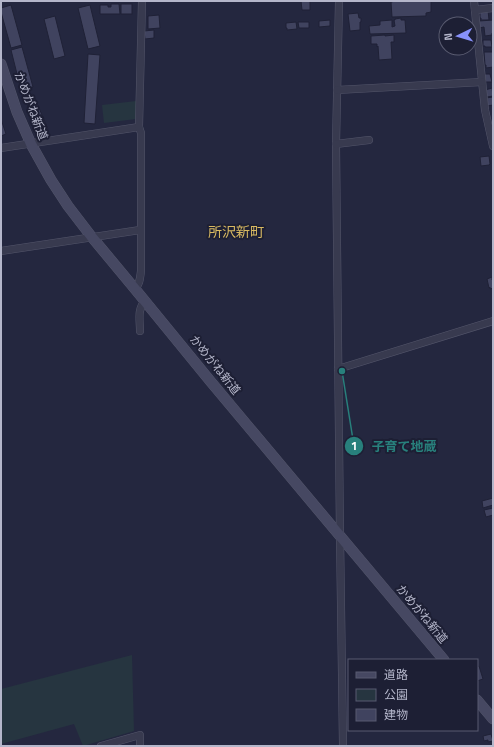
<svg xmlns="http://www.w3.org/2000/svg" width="494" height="747" font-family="'Titillium Web','Noto Sans JP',sans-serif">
<rect width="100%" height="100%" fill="#24273f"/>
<g fill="#263540">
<polygon points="136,101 136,119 104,123 102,105"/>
<polygon points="132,655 134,731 83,746 74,724 1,744 1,689"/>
</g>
<g fill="#40435f" stroke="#1f2136">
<polygon points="301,1 310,1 310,10 302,10"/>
<polygon points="396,1 431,1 431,12 426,13 426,16 392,17 391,2"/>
<polygon points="111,4 119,4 120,14 100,14 100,5 108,5 108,7 111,7"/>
<rect x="121" y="4" width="11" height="10"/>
<polygon points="11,5 22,45 11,48 1,12 1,8"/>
<polygon points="90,5 100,46 88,49 78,8"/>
<polygon points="488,10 489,20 481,20 481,18 480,18 480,12"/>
<polygon points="358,13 359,18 361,18 361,22 360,22 360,30 350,31 348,14"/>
<polygon points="159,15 160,28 148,29 148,16"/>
<polygon points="55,16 65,56 54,59 44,19"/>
<polygon points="401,18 401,20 405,20 406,33 370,34 369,26 380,25 380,21 392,20 392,27 395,26 394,20 395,20 395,19"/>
<polygon points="330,20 330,26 319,27 319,21"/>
<polygon points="493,20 493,33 492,33 492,35 485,36 484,27 479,28 479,21"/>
<polygon points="296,22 297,29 287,30 287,28 286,28 286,23"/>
<polygon points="298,22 309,22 309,28 299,28"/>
<polygon points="154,30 154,38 145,39 144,31"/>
<polygon points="385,35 385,36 394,35 394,42 391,42 392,59 379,60 378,46 377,47 377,44 371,44 371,36"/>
<polygon points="483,40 491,40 492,47 485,47 485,46 483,46"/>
<polygon points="22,47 33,87 21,90 11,50"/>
<polygon points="484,52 493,52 493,67 486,68 486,65 485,65"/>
<polygon points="88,54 100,55 95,124 84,123"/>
<polygon points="484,74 490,74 492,82 485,82"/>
<polygon points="492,88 493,96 487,97 485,90"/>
<polygon points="33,94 48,129 40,133 36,128 37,128 32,118 33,118 29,111 30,110 25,101 26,101 25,98"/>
<polygon points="493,97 493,105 487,106 486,98"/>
<polygon points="1,119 6,134 1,136"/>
<polygon points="489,156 490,164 489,165 481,166 480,157"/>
<polygon points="492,277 492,280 493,279 493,288 490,289 490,287 489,288 487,279"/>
<polygon points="493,498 493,505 483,508 482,501"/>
<polygon points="493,508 493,515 486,517 484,510"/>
<polygon points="479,666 483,679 477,681 477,667"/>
<polygon points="491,734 493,741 488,742 488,740 484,741 483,736"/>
</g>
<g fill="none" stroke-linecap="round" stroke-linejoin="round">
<defs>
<g id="street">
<polyline points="339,1 336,144 340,535 343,746"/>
<polyline points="474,1 485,110 493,146"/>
<polyline points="475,10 493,8"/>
<polyline points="337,90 482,82"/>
<polyline points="336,144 369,140"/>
<polyline points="1,148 139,127"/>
<polyline points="1,251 140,230"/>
<path d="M 135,289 C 140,284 140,278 141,271 L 141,133 L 139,127 L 142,1"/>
<path d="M 140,331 C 140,320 137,309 145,301"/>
<polyline points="338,369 493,321"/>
<polyline points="101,746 140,735 140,746"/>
</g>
<g id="secondary">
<polyline points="1,64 17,112 31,144 51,180 68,206 91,236 135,289 211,382 444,660"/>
<polyline points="477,700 493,719"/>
</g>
</defs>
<use href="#street" stroke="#53556a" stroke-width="8"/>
<use href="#secondary" stroke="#53556a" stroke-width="11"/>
<use href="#street" stroke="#383a4f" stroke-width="7"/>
<use href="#secondary" stroke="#464862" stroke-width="10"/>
</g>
<g text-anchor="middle" stroke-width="4" stroke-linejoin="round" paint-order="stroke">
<g font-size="12" fill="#b4b6ca" stroke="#1d1f34">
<text transform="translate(31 106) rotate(69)" y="4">かめがね新道</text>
<text transform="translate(215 365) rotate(51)" y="4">かめがね新道</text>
<text transform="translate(422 614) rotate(50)" y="4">かめがね新道</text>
</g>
<g font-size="14" fill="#d8b961" stroke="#1d1f34">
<text x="236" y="237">所沢新町</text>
</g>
</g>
<path fill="none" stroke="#28807c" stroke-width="1.5" d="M342 371L354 446"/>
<g fill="#28807c" stroke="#1d1f34" stroke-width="1.5">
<circle cx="342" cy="371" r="4"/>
<circle cx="354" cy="446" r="10"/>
</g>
<g font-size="12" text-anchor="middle" font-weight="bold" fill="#fff">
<text x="354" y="450">1</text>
</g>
<g font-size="13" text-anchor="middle" font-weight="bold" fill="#28807c" stroke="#1d1f34" stroke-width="4" stroke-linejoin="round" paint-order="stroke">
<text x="404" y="451">子育て地蔵</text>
</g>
<rect width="494" height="747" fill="none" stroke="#b4b6ca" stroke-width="4"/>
<rect x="348" y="659" width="130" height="72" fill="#1d1f34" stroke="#595b70"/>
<rect x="356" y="672" width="20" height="6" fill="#464862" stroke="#595b70"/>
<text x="384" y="679" font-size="12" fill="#b4b6ca">道路</text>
<rect x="356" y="689" width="20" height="12" fill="#263540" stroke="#595b70"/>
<text x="384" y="699" font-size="12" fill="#b4b6ca">公園</text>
<rect x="356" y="709" width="20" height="12" fill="#40435f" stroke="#595b70"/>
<text x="384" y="719" font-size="12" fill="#b4b6ca">建物</text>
<g transform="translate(458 36) rotate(265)"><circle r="19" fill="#1d1f34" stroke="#595b70"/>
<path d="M0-3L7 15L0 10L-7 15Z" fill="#8891fb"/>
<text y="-6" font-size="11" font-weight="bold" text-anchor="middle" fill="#b4b6ca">N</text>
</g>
</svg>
